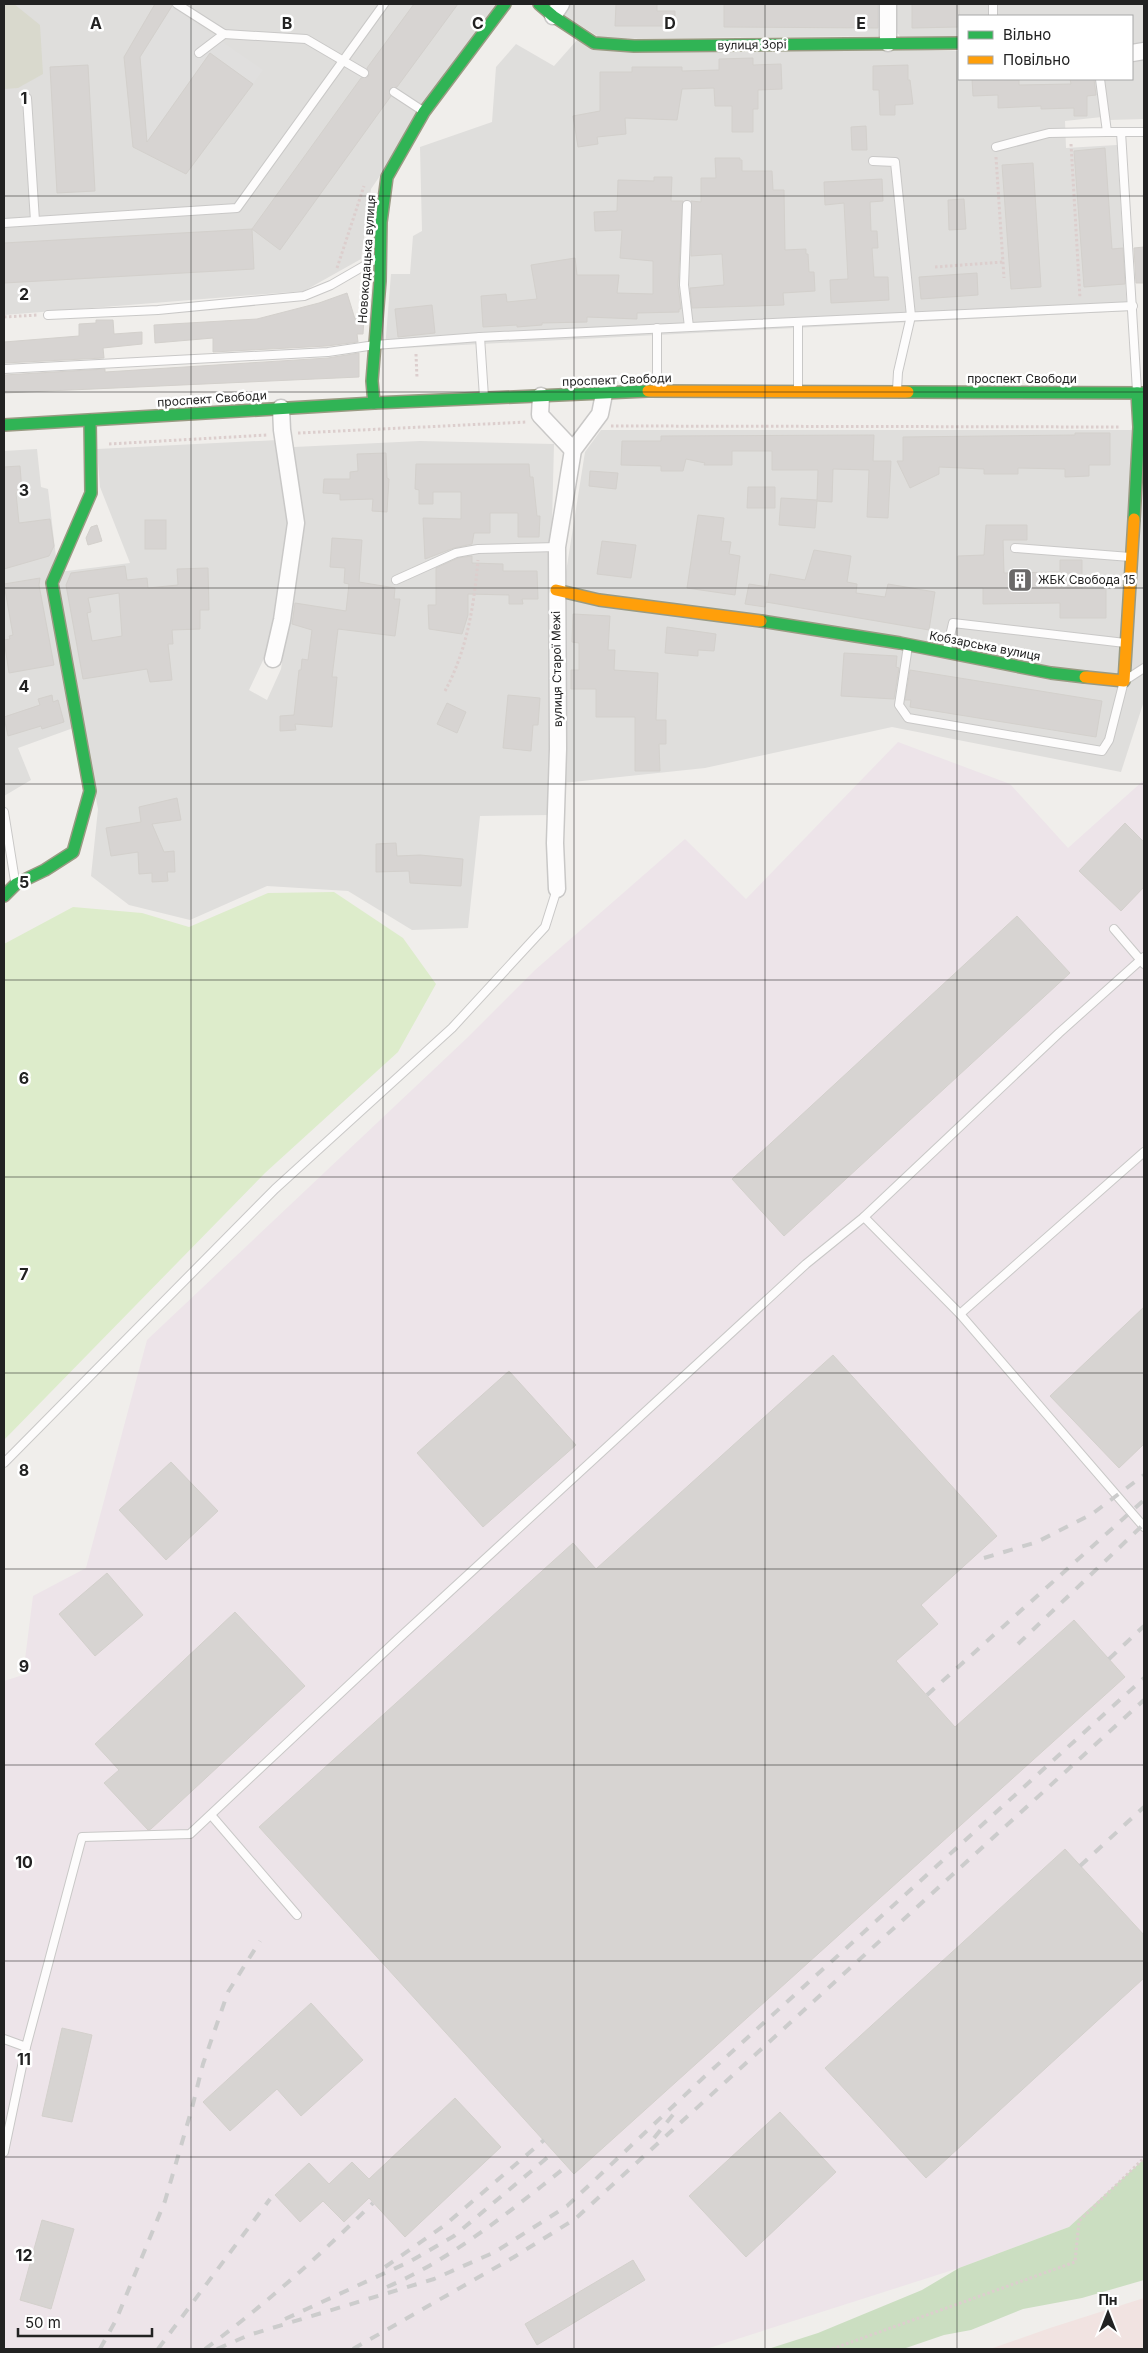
<svg xmlns="http://www.w3.org/2000/svg" width="1148" height="2353" font-family="Inter,sans-serif">
<rect width="100%" height="100%" fill="#f0eeeb"/>
<g fill="#dfdedc">
<polygon points="4,4 497,4 371,189 361,259 304,291 4,315"/>
<polygon points="568,4 885,4 880,36 602,39 562,14"/>
<polygon points="894,4 1144,4 1144,48 1132,49 1132,16 959,16 959,38 901,38 894,28"/>
<polygon points="577,40 959,51 959,79 1097,79 1102,117 1065,121 1066,148 1117,145 1127,311 385,349 391,274 410,274 413,236 422,231 420,147 492,122 496,67 516,44 554,66"/>
<polygon points="1144,57 1144,119 1109,120 1104,79 1132,79 1132,59"/>
<polygon points="601,430 1144,430 1144,701 1121,772 892,727 705,768 563,783 566,572 585,452"/>
<polygon points="278,440 292,517 275,635 249,690 267,700 281,669 301,524 294,447 420,441 554,444 550,602 551,815 480,816 468,928 412,930 348,891 267,886 190,920 129,905 91,876 98,809 61,615 59,572 130,563 100,487 97,449"/>
<polygon points="37,449 41,487 48,489 76,727 18,748 31,780 4,796 4,451"/>
</g>
<polygon fill="#f1e3e1" points="1144,2298 1144,2349 990,2349 1050,2328"/>
<polygon fill="#ede4e9" points="898,742 1010,784 1068,848 1144,780 1144,2159 1069,2227 959,2268 706,2349 4,2349 4,1681 23,1675 33,1596 86,1568 147,1340 467,1038 535,970 685,839 746,899"/>
<polygon fill="#d9d9cd" points="4,4 14,4 40,25 43,74 18,88 4,89"/>
<polygon fill="#ddeccb" points="334,892 403,938 436,984 398,1052 265,1173 4,1440 4,944 73,907 142,913 189,927 268,893"/>
<polygon fill="#cbdec1" points="1144,2159 1144,2280 1082,2298 1023,2309 971,2330 944,2335 903,2349 768,2349 818,2333 922,2290 959,2268 1069,2227"/>
<polygon fill="#e0dfde" points="155,4 168,4 263,70 186,174 133,147 124,57"/>
<g fill="#d7d4d2" stroke="#d3d0cc" fill-rule="evenodd">
<polygon points="155,4 171,4 172,6 140,57 147,142 210,53 253,84 186,174 133,147 124,57"/>
<polygon points="414,4 458,4 397,87 390,89 391,96 280,250 252,229 361,78 369,76 367,68"/>
<polygon points="616,4 657,4 657,11 675,11 675,26 615,26"/>
<polygon points="724,4 878,4 878,28 724,27"/>
<polygon points="912,4 959,4 959,27 912,28"/>
<polygon points="753,58 753,65 781,64 782,89 758,90 758,109 753,109 753,132 732,132 732,106 715,106 714,88 682,89 677,120 625,118 626,134 597,137 598,144 578,147 573,116 600,111 600,72 632,72 632,67 682,67 682,71 719,70 719,59"/>
<polygon points="88,65 95,191 57,193 50,67"/>
<polygon points="908,65 908,80 910,80 913,104 895,105 895,115 880,115 879,90 873,90 873,66"/>
<polygon points="972,79 1014,80 1019,80 1019,85 1071,84 1070,79 1094,79 1096,95 1087,96 1087,116 1074,116 1074,108 1041,109 1041,106 998,108 998,95 973,96"/>
<polygon points="866,126 867,150 852,150 851,127"/>
<polygon points="1105,148 1112,249 1123,248 1125,284 1084,287 1074,151"/>
<polygon points="715,158 740,158 740,160 742,160 742,171 772,171 773,190 784,190 785,250 806,249 806,254 808,254 809,272 814,272 815,291 783,293 784,305 692,308 690,288 724,285 722,254 691,256 691,201 701,202 701,178 716,178"/>
<polygon points="1033,163 1041,287 1011,289 1002,165"/>
<polygon points="654,177 672,177 671,201 683,201 678,285 681,309 679,309 679,312 637,313 637,319 587,317 587,322 542,323 542,325 517,327 517,325 483,327 481,296 506,294 507,302 537,299 531,265 575,258 577,275 619,275 617,293 653,294 653,261 620,258 622,230 595,231 594,212 617,211 618,180 654,181"/>
<polygon points="882,179 883,201 870,202 871,231 877,231 878,248 872,248 874,277 888,277 889,300 831,303 830,280 848,279 844,203 825,205 824,182"/>
<polygon points="964,199 966,229 949,230 948,200"/>
<polygon points="252,229 254,269 4,283 4,243"/>
<polygon points="1144,247 1144,283 1136,283 1134,248"/>
<polygon points="977,273 978,295 921,299 919,277"/>
<polygon points="347,293 355,319 364,318 363,334 357,334 358,342 327,346 213,352 213,338 155,343 154,325 257,319 319,303"/>
<polygon points="432,305 435,333 398,337 395,309"/>
<polygon points="96,320 113,320 114,334 142,332 142,344 103,348 104,358 4,363 4,342 79,336 79,324 96,323"/>
<polygon points="359,353 359,377 4,393 4,375 105,369 105,372 328,358"/>
<polygon points="1075,433 1110,433 1110,465 1089,465 1089,476 1065,477 1065,469 1018,468 1018,474 984,474 984,469 939,467 939,474 910,488 897,461 903,461 903,437 1075,435"/>
<polygon points="874,435 873,461 891,461 888,518 867,517 869,470 833,469 832,502 817,501 815,528 779,525 781,498 817,500 818,470 772,470 772,451 732,451 732,465 704,465 705,463 686,459 683,471 661,471 661,466 621,465 622,441 661,441 661,436"/>
<polygon points="386,453 387,478 389,479 387,512 372,511 373,499 340,500 340,494 323,493 324,479 350,479 350,472 358,471 357,454"/>
<polygon points="416,464 529,464 530,477 533,477 537,516 540,516 539,537 518,537 518,513 490,513 490,533 474,533 472,544 454,548 425,559 423,518 461,519 461,492 433,492 433,504 419,504 419,490 415,489"/>
<polygon points="20,466 22,492 16,493 19,523 50,519 54,546 49,556 4,569 4,467"/>
<polygon points="590,471 618,473 616,489 589,486"/>
<polygon points="748,487 775,487 775,508 747,508"/>
<polygon points="698,515 724,518 721,541 731,542 729,554 740,556 735,595 687,588"/>
<rect x="145" y="520" width="21" height="29"/>
<polygon points="97,525 102,541 88,545 86,538 91,527"/>
<polygon points="986,525 1027,525 1027,540 1003,540 1004,573 1060,572 1060,560 1082,560 1082,589 1106,589 1106,618 1060,618 1060,603 983,604 983,588 958,588 958,556 984,555"/>
<polygon points="332,538 362,540 359,582 395,588 394,599 400,599 395,636 338,629 332,677 337,677 332,727 295,724 296,730 280,731 280,716 294,715 299,670 301,670 302,659 308,660 312,630 292,624 295,603 346,611 349,584 344,583 345,568 330,567"/>
<polygon points="602,541 636,545 631,578 597,574"/>
<polygon points="814,550 851,556 847,582 857,584 856,593 885,597 888,584 935,592 929,630 766,602 765,607 745,604 749,584 768,587 770,574 805,580"/>
<polygon points="472,556 472,563 503,564 503,571 537,571 538,599 522,599 523,604 509,604 509,595 468,594 468,615 462,634 429,629 428,605 436,605 436,568 458,558"/>
<path d="M 125,566 L 127,580 L 147,578 L 148,588 L 178,585 L 177,569 L 208,568 L 209,610 L 200,610 L 200,629 L 172,630 L 173,644 L 168,644 L 172,680 L 150,682 L 147,669 L 83,679 L 66,585 L 71,573 ZM 119,593 L 122,636 L 92,641 L 87,613 L 91,612 L 88,598 Z"/>
<polygon points="40,578 39,585 54,665 9,673 4,640 10,639 9,636 13,635 4,584"/>
<polygon points="573,614 610,616 608,650 615,650 614,670 658,673 656,720 666,720 666,744 659,744 660,771 635,771 635,717 596,717 596,689 571,689 571,670 579,670 579,643 572,642"/>
<polygon points="667,627 716,634 714,651 698,650 698,656 665,653"/>
<polygon points="844,653 897,656 896,667 899,668 894,699 841,696"/>
<polygon points="910,670 1102,701 1096,737 910,707 911,700 905,700"/>
<polygon points="52,695 53,702 58,700 64,722 42,729 41,726 8,736 4,717 40,705 38,699"/>
<polygon points="508,695 540,698 538,725 533,725 531,751 503,748"/>
<polygon points="447,703 466,712 457,733 437,724"/>
<polygon points="177,798 181,820 152,824 164,852 174,851 175,872 167,872 168,881 152,882 152,873 139,874 138,852 111,856 106,828 141,822 139,807"/>
<polygon points="1125,823 1144,842 1144,887 1121,911 1079,871"/>
<polygon points="396,843 397,856 420,855 463,859 461,886 410,883 409,871 376,872 376,844"/>
<polygon points="1017,916 1070,973 784,1236 732,1179"/>
<polygon points="1144,1307 1144,1444 1119,1468 1050,1396"/>
<polygon points="833,1355 997,1536 921,1605 938,1624 896,1661 955,1727 1074,1620 1125,1677 574,2174 259,1827 573,1543 596,1569"/>
<polygon points="509,1371 576,1445 483,1527 417,1453"/>
<polygon points="171,1462 218,1511 166,1560 119,1510"/>
<polygon points="107,1573 143,1615 95,1656 59,1614"/>
<polygon points="235,1612 305,1686 151,1829 148,1830 104,1783 119,1770 95,1744"/>
<polygon points="1065,1849 1144,1935 1144,1978 926,2178 825,2068"/>
<polygon points="311,2003 363,2060 301,2116 277,2089 230,2131 203,2102"/>
<polygon points="62,2028 92,2035 72,2122 42,2116"/>
<polygon points="455,2098 501,2147 405,2237 369,2198 344,2222 323,2201 300,2222 275,2195 309,2163 329,2184 352,2162 369,2179"/>
<polygon points="780,2112 836,2172 746,2257 689,2196"/>
<polygon points="42,2220 74,2229 51,2309 20,2300"/>
<polygon points="633,2260 645,2280 537,2345 525,2324"/>
</g>
<g fill="none" stroke-linecap="round" stroke-linejoin="round">
<defs>
<g id="lane">
<polyline points="177,4 224,34 306,39 364,73"/>
<polyline points="993,4 993,16"/>
<polyline points="199,53 224,34"/>
<polyline points="394,92 423,111"/>
<polyline points="27,98 35,221"/>
<polyline points="1107,132 1121,132 1137,391"/>
<polyline points="1121,132 1144,132"/>
<polyline points="996,147 1049,133 1107,132 1100,79"/>
<polyline points="873,161 895,162 911,316 898,372 897,390"/>
<polyline points="687,205 684,285 689,327"/>
<polyline points="4,223 237,208 384,4"/>
<polyline points="48,315 158,310 304,296 331,285 376,259"/>
<polyline points="798,322 798,390"/>
<polyline points="657,328 657,389"/>
<polyline points="480,337 484,397"/>
<polyline points="4,369 328,352 375,345 480,337 1133,306"/>
<polyline points="1015,548 1130,557"/>
<polyline points="396,580 456,553 478,549 557,547"/>
<polyline points="908,646 899,705 908,718 1102,751 1109,740 1124,681 1144,668"/>
<polyline points="947,649 953,623 1125,643"/>
<polyline points="4,812 15,881"/>
<polyline points="1114,929 1144,964"/>
<polyline points="864,1217 1059,1033 1144,957"/>
<polyline points="960,1314 1144,1527"/>
<polyline points="4,1463 275,1189 452,1028 545,927 557,889"/>
<polyline points="211,1815 297,1915"/>
<polyline points="4,2039 26,2047 82,1837 190,1834 397,1640 806,1264 864,1217 960,1314 1144,1152"/>
<polyline points="4,2152 26,2047"/>
</g>
<g id="street">
<polyline points="553,16 561,4"/>
<polyline points="888,43 888,4"/>
<polyline points="1132,53 1144,51"/>
<polyline points="541,396 540,415 573,450"/>
<polyline points="273,659 282,620 296,523 282,430 281,408"/>
<polyline points="557,889 555,843 558,749 557,547 573,450 600,414 604,394"/>
</g>
<g id="fast">
<polyline points="539,4 553,16 594,43 634,46 959,43"/>
<polyline points="908,392 1144,393"/>
<polyline points="374,403 372,381 380,281 381,222 387,177 424,112 505,4"/>
<polyline points="4,425 374,403 648,391"/>
<polyline points="1134,519 1139,427 1137,393"/>
<polyline points="761,621 900,643 1051,673 1085,677"/>
<polyline points="4,896 16,884 45,870 73,852 90,791 52,583 91,493 90,420"/>
</g>
<g id="slow">
<polyline points="648,391 908,392"/>
<polyline points="556,590 599,600 761,621"/>
<polyline points="1085,677 1124,681 1134,519"/>
</g>
</defs>
<use href="#lane" stroke="#c9c8c7" stroke-width="10"/>
<use href="#street" stroke="#c9c8c7" stroke-width="19"/>
<use href="#fast" stroke="#999a82" stroke-width="14"/>
<use href="#slow" stroke="#999a82" stroke-width="14"/>
<g stroke="#dccecd" stroke-width="3" stroke-dasharray="2.5 2.5" stroke-linecap="butt">
<polyline points="1071,144 1080,298"/>
<polyline points="996,157 1004,278"/>
<polyline points="935,267 1003,262"/>
<polyline points="337,268 364,186"/>
<polyline points="4,317 38,315"/>
<polyline points="416,354 417,378"/>
<polyline points="611,426 1120,427"/>
<polyline points="298,433 527,422"/>
<polyline points="109,444 267,435"/>
<path d="M 445,691 C 467,650 474,606 478,560"/>
<polyline points="832,2349 1075,2262 1079,2221 1144,2158"/>
</g>
<use href="#lane" stroke="#fdfcfc" stroke-width="8"/>
<use href="#street" stroke="#fdfcfc" stroke-width="16"/>
<use href="#fast" stroke="#30b455" stroke-width="11"/>
<use href="#slow" stroke="#ff9f0a" stroke-width="11"/>
<g stroke="#ccc" stroke-width="4" stroke-dasharray="10 10" stroke-linecap="butt">
<polyline points="984,1558 1037,1542 1092,1514 1144,1475"/>
<polyline points="1018,1644 1144,1524"/>
<polyline points="1109,1659 1144,1626"/>
<polyline points="927,1695 1144,1500"/>
<polyline points="1080,1866 1144,1807"/>
<polyline points="654,2138 676,2111"/>
<polyline points="385,2267 445,2225 544,2140"/>
<path d="M 387,2287 C 454,2258 510,2211 567,2166"/>
<polyline points="285,2319 411,2261 454,2236 554,2152"/>
<polyline points="100,2349 116,2320 165,2201 192,2108 203,2064 228,1992 260,1941"/>
<polyline points="158,2349 270,2199"/>
<path d="M 205,2349 C 265,2305 320,2255 373,2203"/>
<polyline points="217,2349 249,2335 434,2279 495,2252 567,2206 703,2078 1144,1678"/>
<polyline points="353,2349 514,2257 575,2219 1144,1700"/>
</g>
</g>
<path fill="none" stroke="#222" stroke-width="1" stroke-opacity="0.55" d="M 191,4 L 191,2349M 383,4 L 383,2349M 574,4 L 574,2349M 765,4 L 765,2349M 957,4 L 957,2349M 4,196 L 1144,196M 4,392 L 1144,392M 4,588 L 1144,588M 4,784 L 1144,784M 4,980 L 1144,980M 4,1177 L 1144,1177M 4,1373 L 1144,1373M 4,1569 L 1144,1569M 4,1765 L 1144,1765M 4,1961 L 1144,1961M 4,2157 L 1144,2157"/>
<defs>
<symbol id="building-square" viewBox="-11 -11 22 22"><rect x="-9" y="-9" width="18" height="18" rx="4" fill="#6a6968" stroke="#fff"/><path d="M-4-6H4V6H1V3H-1V6H-4ZM-2.5-4.3h1.7v1.8h-1.7ZM.8-4.3h1.7v1.8H.8ZM-2.5-1h1.7V.8h-1.7ZM.8-1h1.7V.8H.8Z" fill="#fff"/></symbol>
</defs>
<g fill-rule="evenodd">
<use href="#building-square" x="1006" y="566" width="28" height="28"/>
</g>
<g text-anchor="middle" stroke-width="5" stroke-linejoin="round" paint-order="stroke">
<g font-size="12" fill="#222" stroke="#fff">
<text transform="translate(752 45) rotate(-1)" y="4">вулиця Зорі</text>
<text transform="translate(367 259) rotate(-86)" y="4">Новокодацька вулиця</text>
<text x="1022" y="383">проспект Свободи</text>
<text transform="translate(617 380) rotate(-2)" y="4">проспект Свободи</text>
<text transform="translate(212 399) rotate(-4)" y="4">проспект Свободи</text>
<text transform="translate(985 646) rotate(11)" y="4">Кобзарська вулиця</text>
<text transform="translate(557 669) rotate(-91)" y="4">вулиця Старої Межі</text>
</g>
<g font-size="12" fill="#222" stroke="#fff" text-anchor="start">
<text x="1038" y="584">ЖБК Свобода 15</text>
</g>
</g>
<g font-size="16" text-anchor="middle" font-weight="bold" fill="#222" stroke="#fff" stroke-width="5" stroke-linejoin="round" paint-order="stroke">
<text x="96" y="29">A</text>
<text x="287" y="29">B</text>
<text x="478" y="29">C</text>
<text x="670" y="29">D</text>
<text x="861" y="29">E</text>
<text x="24" y="104">1</text>
<text x="24" y="300">2</text>
<text x="24" y="496">3</text>
<text x="24" y="692">4</text>
<text x="24" y="888">5</text>
<text x="24" y="1084">6</text>
<text x="24" y="1280">7</text>
<text x="24" y="1476">8</text>
<text x="24" y="1672">9</text>
<text x="24" y="1868">10</text>
<text x="24" y="2065">11</text>
<text x="24" y="2261">12</text>
</g>
<rect width="1148" height="2353" fill="none" stroke="#222222" stroke-width="10"/>
<rect x="958" y="15" width="175" height="65" fill="#ffffff" stroke="#a7a7a7"/>
<rect x="968" y="31" width="25" height="8" fill="#30b455" stroke="#a7a7a7"/>
<text x="1003" y="40" font-size="15" fill="#222222">Вільно</text>
<rect x="968" y="56" width="25" height="8" fill="#ff9f0a" stroke="#a7a7a7"/>
<text x="1003" y="65" font-size="15" fill="#222222">Повільно</text>
<g transform="translate(1108 2313)" stroke="#ffffff" stroke-width="4" paint-order="stroke">
<path d="M0-4L9 19L0 12L-9 19Z" fill="#222222"/>
<text y="-8" font-size="14" font-weight="bold" text-anchor="middle" fill="#222222">Пн</text>
</g>
<path d="M18 2328v8h134v-8" fill="none" stroke="#222222" stroke-width="2.5"/>
<text x="25" y="2328" font-size="15" fill="#222222" stroke="#ffffff" stroke-width="4" paint-order="stroke">50 m</text>
</svg>
